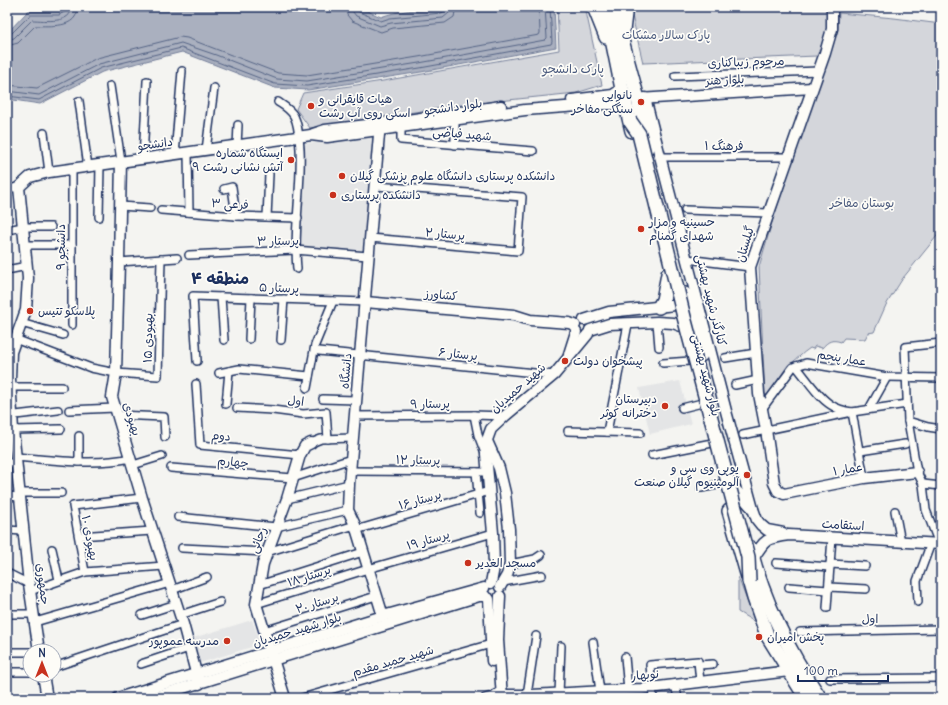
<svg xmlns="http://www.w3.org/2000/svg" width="948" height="705" font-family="Delius,'Playpen Sans Arabic',sans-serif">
<rect width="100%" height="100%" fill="#f4f4f1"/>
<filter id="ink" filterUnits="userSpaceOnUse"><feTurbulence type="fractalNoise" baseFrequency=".025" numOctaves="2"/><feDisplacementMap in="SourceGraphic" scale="8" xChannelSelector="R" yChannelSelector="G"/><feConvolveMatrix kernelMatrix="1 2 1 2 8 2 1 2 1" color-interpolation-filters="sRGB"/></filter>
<g filter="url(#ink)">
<g fill="#e4e5e6">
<polygon points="373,135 363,252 294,246 303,144"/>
<polygon points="680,381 691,424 650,434 639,388"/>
<polygon points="252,620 261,644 200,663 193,638"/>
</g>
<g fill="#d4d6db" stroke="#78829c">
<polygon points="557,7 585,7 602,85 576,93 460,105 310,128 296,109 303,93 383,81 559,50"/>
<polygon points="630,7 829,7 827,31 817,56 643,63"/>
<path d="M 839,13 L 894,18 L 941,24 L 941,231 L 903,278 L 886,305 L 874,332 L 868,333 L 865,339 L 844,338 L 841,342 C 832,339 828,341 822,348 L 815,346 L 813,349 L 810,348 C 802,353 796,361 788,365 L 768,395 L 765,395 L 759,267 L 773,219 L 838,29 Z"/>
<polygon points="738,577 755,622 738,612"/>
</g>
<path fill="#aab0bf" stroke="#717c98" d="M 66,7 L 358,7 L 381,17 C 398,10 419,10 436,9 C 475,7 514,7 554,7 L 556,47 L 421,72 L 308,90 L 275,88 L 182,52 L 102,72 L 40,104 L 7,99 L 7,33 L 28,11 L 59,11 Z"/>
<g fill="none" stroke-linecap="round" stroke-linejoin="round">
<g stroke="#546385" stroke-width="1">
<polyline points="346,7 347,15 352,21 381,32 393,28 445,23 454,17 456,7"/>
<polyline points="352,7 353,12 356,16 380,26 391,23 443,18 449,13 450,7"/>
<polyline points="357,7 359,12 381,21 390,18 441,13 445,11 445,7"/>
<polyline points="7,35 11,34 30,15 59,15 66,11 67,7"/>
<path d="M 7,40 L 14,38 L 32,20 C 45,20 71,25 72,7"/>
<path d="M 7,46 L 18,43 L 35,26 C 50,25 77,30 78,7"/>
<polyline points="7,85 37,88 97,58 180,37 187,38 278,73 307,75 418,57 539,35 540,33 539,7"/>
<polyline points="7,91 39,95 99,64 181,43 216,55 277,79 307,81 419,63 545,40 547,38 545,7"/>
<polyline points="7,96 39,100 101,68 181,48 275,84 307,86 420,68 551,44 552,42 550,7"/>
</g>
<defs>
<g id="street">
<polyline points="675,76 819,71"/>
<polyline points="110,86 121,161"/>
<polyline points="79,101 88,167"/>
<path d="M 278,102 C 284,106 290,109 294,116 C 299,126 299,138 300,149 C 302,189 293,229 297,269"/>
<polyline points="401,128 401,140 533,151"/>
<polyline points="44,133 49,172"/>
<polyline points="455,145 455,120"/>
<polyline points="237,146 238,125"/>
<polyline points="206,150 214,88"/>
<polyline points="188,153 189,212"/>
<polyline points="175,155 182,71"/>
<polyline points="659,157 788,157"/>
<polyline points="143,159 147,81"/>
<polyline points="7,189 19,187"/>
<polyline points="224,189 232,187 236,216"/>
<polyline points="120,206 150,208"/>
<polyline points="161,210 236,216 298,218"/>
<polyline points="685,210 768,213"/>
<polyline points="99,217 100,165"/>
<polyline points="267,217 269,174"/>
<polyline points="7,230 23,227 51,227"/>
<polyline points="370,238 518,251 522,197 376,186"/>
<polyline points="25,245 72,245"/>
<polyline points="189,255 295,250 368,256"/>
<polyline points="687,259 750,267"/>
<polyline points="119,262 177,258"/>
<polyline points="7,270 27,266"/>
<polyline points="221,297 224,340"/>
<polyline points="657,322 659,347"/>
<polyline points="21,323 63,335"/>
<polyline points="72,325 72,169"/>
<polyline points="15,339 91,368 116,373 158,376 161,259"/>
<polyline points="249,339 251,298"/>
<polyline points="281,340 284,299"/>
<polyline points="319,351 554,375"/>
<polyline points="725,358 756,353"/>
<polyline points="197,361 193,296 365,302"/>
<polyline points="663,363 690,361"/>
<path d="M 796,366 C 807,379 817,396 831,405 C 837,409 845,411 852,412 L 907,404"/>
<polyline points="219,373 239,369 309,376"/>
<polyline points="196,384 200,445 300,455"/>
<polyline points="735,385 758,380"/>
<polyline points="11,387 62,387"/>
<polyline points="307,388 315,345 333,301"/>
<polyline points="323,399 356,400"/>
<polyline points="226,404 229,371"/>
<polyline points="237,408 273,410 303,414 326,412 328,439"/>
<polyline points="682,408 702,403"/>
<polyline points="762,409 793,367 806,363 887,377 941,378"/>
<polyline points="869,409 887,377"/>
<polyline points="69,410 115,408"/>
<polyline points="117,415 164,417 165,437"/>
<polyline points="474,415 478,435 485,453"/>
<polyline points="7,416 58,410"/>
<polyline points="355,416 474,415 505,416"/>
<polyline points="908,421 928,427 941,429"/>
<polyline points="13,430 61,429"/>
<polyline points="568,431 640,433"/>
<polyline points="607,432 628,324"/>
<polyline points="743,435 852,412 864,478"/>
<polyline points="311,443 321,439 353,438"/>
<polyline points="860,451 905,444"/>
<polyline points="652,455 712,443"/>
<path d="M 16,457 C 54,460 93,466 131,458"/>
<polyline points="79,462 79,436"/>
<polyline points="7,463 16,463"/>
<polyline points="133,465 162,456"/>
<polyline points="171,468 293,478 351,459"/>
<polyline points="350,471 487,472"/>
<polyline points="476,472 480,513"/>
<polyline points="923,484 941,486"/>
<polyline points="701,488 722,484"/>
<polyline points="19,493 61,493"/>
<polyline points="7,496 20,497"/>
<polyline points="287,499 349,484"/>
<polyline points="895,511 901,542"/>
<polyline points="178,517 276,527 348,510"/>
<polyline points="7,530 23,531"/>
<polyline points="356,530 489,491"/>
<polyline points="79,536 152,531"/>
<polyline points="939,544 926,510 923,484 917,472 908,421 905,347 941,343"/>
<polyline points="182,548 267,552 355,525"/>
<polyline points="52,549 59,580"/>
<polyline points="776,563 830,567"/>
<polyline points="510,564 535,559 541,555"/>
<polyline points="830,564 865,566"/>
<polyline points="85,572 73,506 142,498"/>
<polyline points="7,573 29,584"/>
<polyline points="503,582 542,575"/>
<polyline points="259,585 363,552"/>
<polyline points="789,587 828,590"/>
<polyline points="829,587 866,589"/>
<polyline points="172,590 207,577"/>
<polyline points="30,591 85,572 164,566"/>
<polyline points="918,602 917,581 931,543"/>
<polyline points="256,604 368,569 493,533"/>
<polyline points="827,608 832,537"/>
<polyline points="7,614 33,614"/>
<polyline points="142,615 176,604"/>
<polyline points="180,615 220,602"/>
<polyline points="35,622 170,583"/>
<polyline points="264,631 376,596"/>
<polyline points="800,632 941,629"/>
<polyline points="593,642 600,691"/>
<polyline points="7,652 30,652"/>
<polyline points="625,657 628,690"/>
<polyline points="141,664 189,648"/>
<polyline points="699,665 713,664"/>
<polyline points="54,667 183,624"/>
<polyline points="7,672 30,672"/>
<polyline points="830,679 941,678"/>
<polyline points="675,685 678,698"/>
<polyline points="559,694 561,646"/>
<polyline points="527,695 536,636"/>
<polyline points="302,698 491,644"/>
<polyline points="485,698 496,695"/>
<polyline points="653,698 650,665 698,661 700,682"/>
</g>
<g id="secondary">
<polyline points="832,7 832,29 825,53 750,267 759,394 766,430 774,483 778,491 784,494 864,478 917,472"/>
<polyline points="645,98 727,415 753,509"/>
<polyline points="639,99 812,88"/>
<polyline points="572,100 613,95 622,89"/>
<polyline points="380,123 349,484 348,510 355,525 383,616"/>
<polyline points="313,134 325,130 401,121 501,106"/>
<polyline points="121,161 119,262 116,373 112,397 142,498 183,624 199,684"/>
<polyline points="365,302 514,315 530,320 569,323 575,325"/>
<polyline points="584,320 609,312 675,305"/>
<polyline points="590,330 609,324 657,322 673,323 681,326"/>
<polyline points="569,354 576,332"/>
<polyline points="487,441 499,468 505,493 509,529 510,564 507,575 500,587"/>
<polyline points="736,490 753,509 757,520 761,525 767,530 783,533"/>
<path d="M 753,559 C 765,539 766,538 789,535 L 941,544"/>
<polyline points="491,583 494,567 493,533 486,454 487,440 491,429 505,416 554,375 588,334"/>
<polyline points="500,596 498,640 502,698"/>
<polyline points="489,599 492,661"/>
<polyline points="39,651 29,584 13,430 10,379 11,352 26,310 28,278 19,187 30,177 49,172 311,135 327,137 525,110 605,104 613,104 626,107"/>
<polyline points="43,675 47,698"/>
<polyline points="496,695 532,695 642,689 789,671"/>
<polyline points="118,698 383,616 484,588"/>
<polyline points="151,698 479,596 485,596"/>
<polyline points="285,698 256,604 263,564 287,499 300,455 305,446 311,443"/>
</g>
<g id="highway">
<polyline points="594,7 606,37"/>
<polyline points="613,7 638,99 647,148"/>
<polyline points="623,7 625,14 623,31"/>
<polyline points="606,10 622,89 632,131"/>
<polyline points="685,294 701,355"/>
<polyline points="659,307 663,300 668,274"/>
<polyline points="729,511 754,598 767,635 806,698"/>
<path d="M 750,548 C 764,602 789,652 820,698"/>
</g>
</defs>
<use href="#street" stroke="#1b2f5e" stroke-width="10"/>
<use href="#secondary" stroke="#1b2f5e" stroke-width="13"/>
<use href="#highway" stroke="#1b2f5e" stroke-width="16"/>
<use href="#street" stroke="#fdfcf7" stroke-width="7"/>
<use href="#secondary" stroke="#fdfcf7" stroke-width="10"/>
<use href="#highway" stroke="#fdfcf7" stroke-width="13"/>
<defs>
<polyline id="highway-bridge" points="630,121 639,134 684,317 748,557 749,582"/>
</defs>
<use href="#highway-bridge" stroke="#1b2f5e" stroke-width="16" stroke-linecap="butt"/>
<use href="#highway-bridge" stroke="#fdfcf7" stroke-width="13"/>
</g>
</g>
<g fill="#c8321e" stroke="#fdfcf7" stroke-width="1.5">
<circle cx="641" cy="102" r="4"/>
<circle cx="311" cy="106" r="4"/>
<circle cx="291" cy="160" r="4"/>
<circle cx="342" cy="176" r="4"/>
<circle cx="333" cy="195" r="4"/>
<circle cx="641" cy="229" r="4"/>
<circle cx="30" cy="311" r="4"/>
<circle cx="565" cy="361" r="4"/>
<circle cx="665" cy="406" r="4"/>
<circle cx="747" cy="475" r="4"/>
<circle cx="468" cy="563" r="4"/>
<circle cx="759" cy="637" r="4"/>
<circle cx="227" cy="641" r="4"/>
</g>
<g text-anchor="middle" stroke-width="3.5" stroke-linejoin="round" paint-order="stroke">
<g font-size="12" fill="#49597d" stroke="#fdfcf7">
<text x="666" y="39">پارک سالار مشکات</text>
<text x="573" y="73">پارک دانشجو</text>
<text x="862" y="207">بوستان مفاخر</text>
</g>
<g font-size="12" fill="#1b2f5e" stroke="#fdfcf7">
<text transform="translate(746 62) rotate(-2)" y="4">مرحوم زیباکناری</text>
<text transform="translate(725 80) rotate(-3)" y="4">بلوار هنر</text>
<text transform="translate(453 107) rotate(-8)" y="4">بلوار دانشجو</text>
<text transform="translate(462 134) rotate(5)" y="4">شهید فیاضی</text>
<text transform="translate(155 144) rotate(-8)" y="4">دانشجو</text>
<text x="724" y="150">فرهنگ ۱</text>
<text transform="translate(230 204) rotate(3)" y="4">فرعی ۳</text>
<text transform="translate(445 234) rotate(5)" y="4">پرستار ۲</text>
<text transform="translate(278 241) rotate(-1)" y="4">پرستار ۳</text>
<text transform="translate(745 244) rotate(-73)" y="4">گیلستان</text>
<text transform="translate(61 247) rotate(-90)" y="4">دانشجو ۹</text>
<text transform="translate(279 288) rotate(2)" y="4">پرستار ۵</text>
<text transform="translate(441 295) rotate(5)" y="4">کشاورز</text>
<text transform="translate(711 300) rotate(76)" y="4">کنارگذر شهید بهشتی</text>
<text transform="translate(148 338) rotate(-89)" y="4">بهبودی ۱۵</text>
<text transform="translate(458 354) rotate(6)" y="4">پرستار ۶</text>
<text transform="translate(842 358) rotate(9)" y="4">عمار پنجم</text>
<text transform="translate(346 371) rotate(-85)" y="4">دانشگاه</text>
<text transform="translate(706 375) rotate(76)" y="4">بلوار شهید بهشتی</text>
<text transform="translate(518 388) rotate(-41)" y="4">شهید حمیدیان</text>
<text transform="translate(296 401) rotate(6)" y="4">اول</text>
<text transform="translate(430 404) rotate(-1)" y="4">پرستار ۹</text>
<text transform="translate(132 419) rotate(73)" y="4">بهبودی</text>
<text transform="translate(221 436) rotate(5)" y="4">دوم</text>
<text transform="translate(418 460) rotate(1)" y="4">پرستار ۱۲</text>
<text transform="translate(233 462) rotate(5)" y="4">چهارم</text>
<text transform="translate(848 469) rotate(-10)" y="4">عمار ۱</text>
<text transform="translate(420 500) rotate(-16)" y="4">پرستار ۱۶</text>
<text transform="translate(843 525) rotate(3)" y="4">استقامت</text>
<text transform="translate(90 538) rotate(79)" y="4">بهبودی ۱۰</text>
<text transform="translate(258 540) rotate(-69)" y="4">رجائی</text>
<text transform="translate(428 540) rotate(-16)" y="4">پرستار ۱۹</text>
<text transform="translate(309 576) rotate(-18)" y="4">پرستار ۱۸</text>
<text transform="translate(43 584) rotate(83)" y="4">جمهوری</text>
<text transform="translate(317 603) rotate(-17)" y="4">پرستار ۲۰</text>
<text transform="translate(870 619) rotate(-1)" y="4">اول</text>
<text transform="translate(297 630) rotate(-17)" y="4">بلوار شهید حمیدیان</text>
<text transform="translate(393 661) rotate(-16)" y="4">شهید حمید مقدم</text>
<text transform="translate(645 675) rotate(-5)" y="4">نوبهار</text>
</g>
<g font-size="12" fill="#1b2f5e" stroke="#fdfcf7" text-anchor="start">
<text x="633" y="99" text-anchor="end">نانوایی<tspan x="633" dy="14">سنگکی مفاخر</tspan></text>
<text x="319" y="103">هیات قایقرانی و<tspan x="319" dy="14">اسکی روی آب رشت</tspan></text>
<text x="283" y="157" text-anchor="end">ایستگاه شماره<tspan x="283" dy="14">۹ آتش نشانی رشت</tspan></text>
<text x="350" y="180">دانشکده پرستاری دانشگاه علوم پزشکی گیلان</text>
<text x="341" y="199">دانشکده پرستاری</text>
<text x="649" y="226">حسینیه و مزار<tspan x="649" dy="14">شهدای گمنام</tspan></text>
<text x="38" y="315">پلاسکو تتیس</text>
<text x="573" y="365">پیشخوان دولت</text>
<text x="657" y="403" text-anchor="end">دبیرستان<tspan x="657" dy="14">دخترانه کوثر</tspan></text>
<text x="739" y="472" text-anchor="end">یوپی وی سی و<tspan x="739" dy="14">آلومینیوم گیلان صنعت</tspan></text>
<text x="476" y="567">مسجد الغدیر</text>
<text x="767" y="641">پخش امیران</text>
<text x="219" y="645" text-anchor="end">مدرسه عموپور</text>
</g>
<g font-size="16" font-weight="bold" fill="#1b2f5e" stroke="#fdfcf7">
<text x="220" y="284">منطقه ۴</text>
</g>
</g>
<rect width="948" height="705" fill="none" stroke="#fdfcf7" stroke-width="24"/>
<rect x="12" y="12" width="924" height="681" fill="none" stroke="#1b2f5e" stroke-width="1.5" filter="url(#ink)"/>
<g transform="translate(42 663)"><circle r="19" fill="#fdfcf7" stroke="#a3aaba"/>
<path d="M0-3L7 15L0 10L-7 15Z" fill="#c8321e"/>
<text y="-6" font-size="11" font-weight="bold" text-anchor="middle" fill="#1b2f5e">N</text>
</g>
<path d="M798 675v6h90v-6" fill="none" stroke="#1b2f5e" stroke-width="2"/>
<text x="804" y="675" font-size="12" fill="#1b2f5e" stroke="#fdfcf7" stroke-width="3" paint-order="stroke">100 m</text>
</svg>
